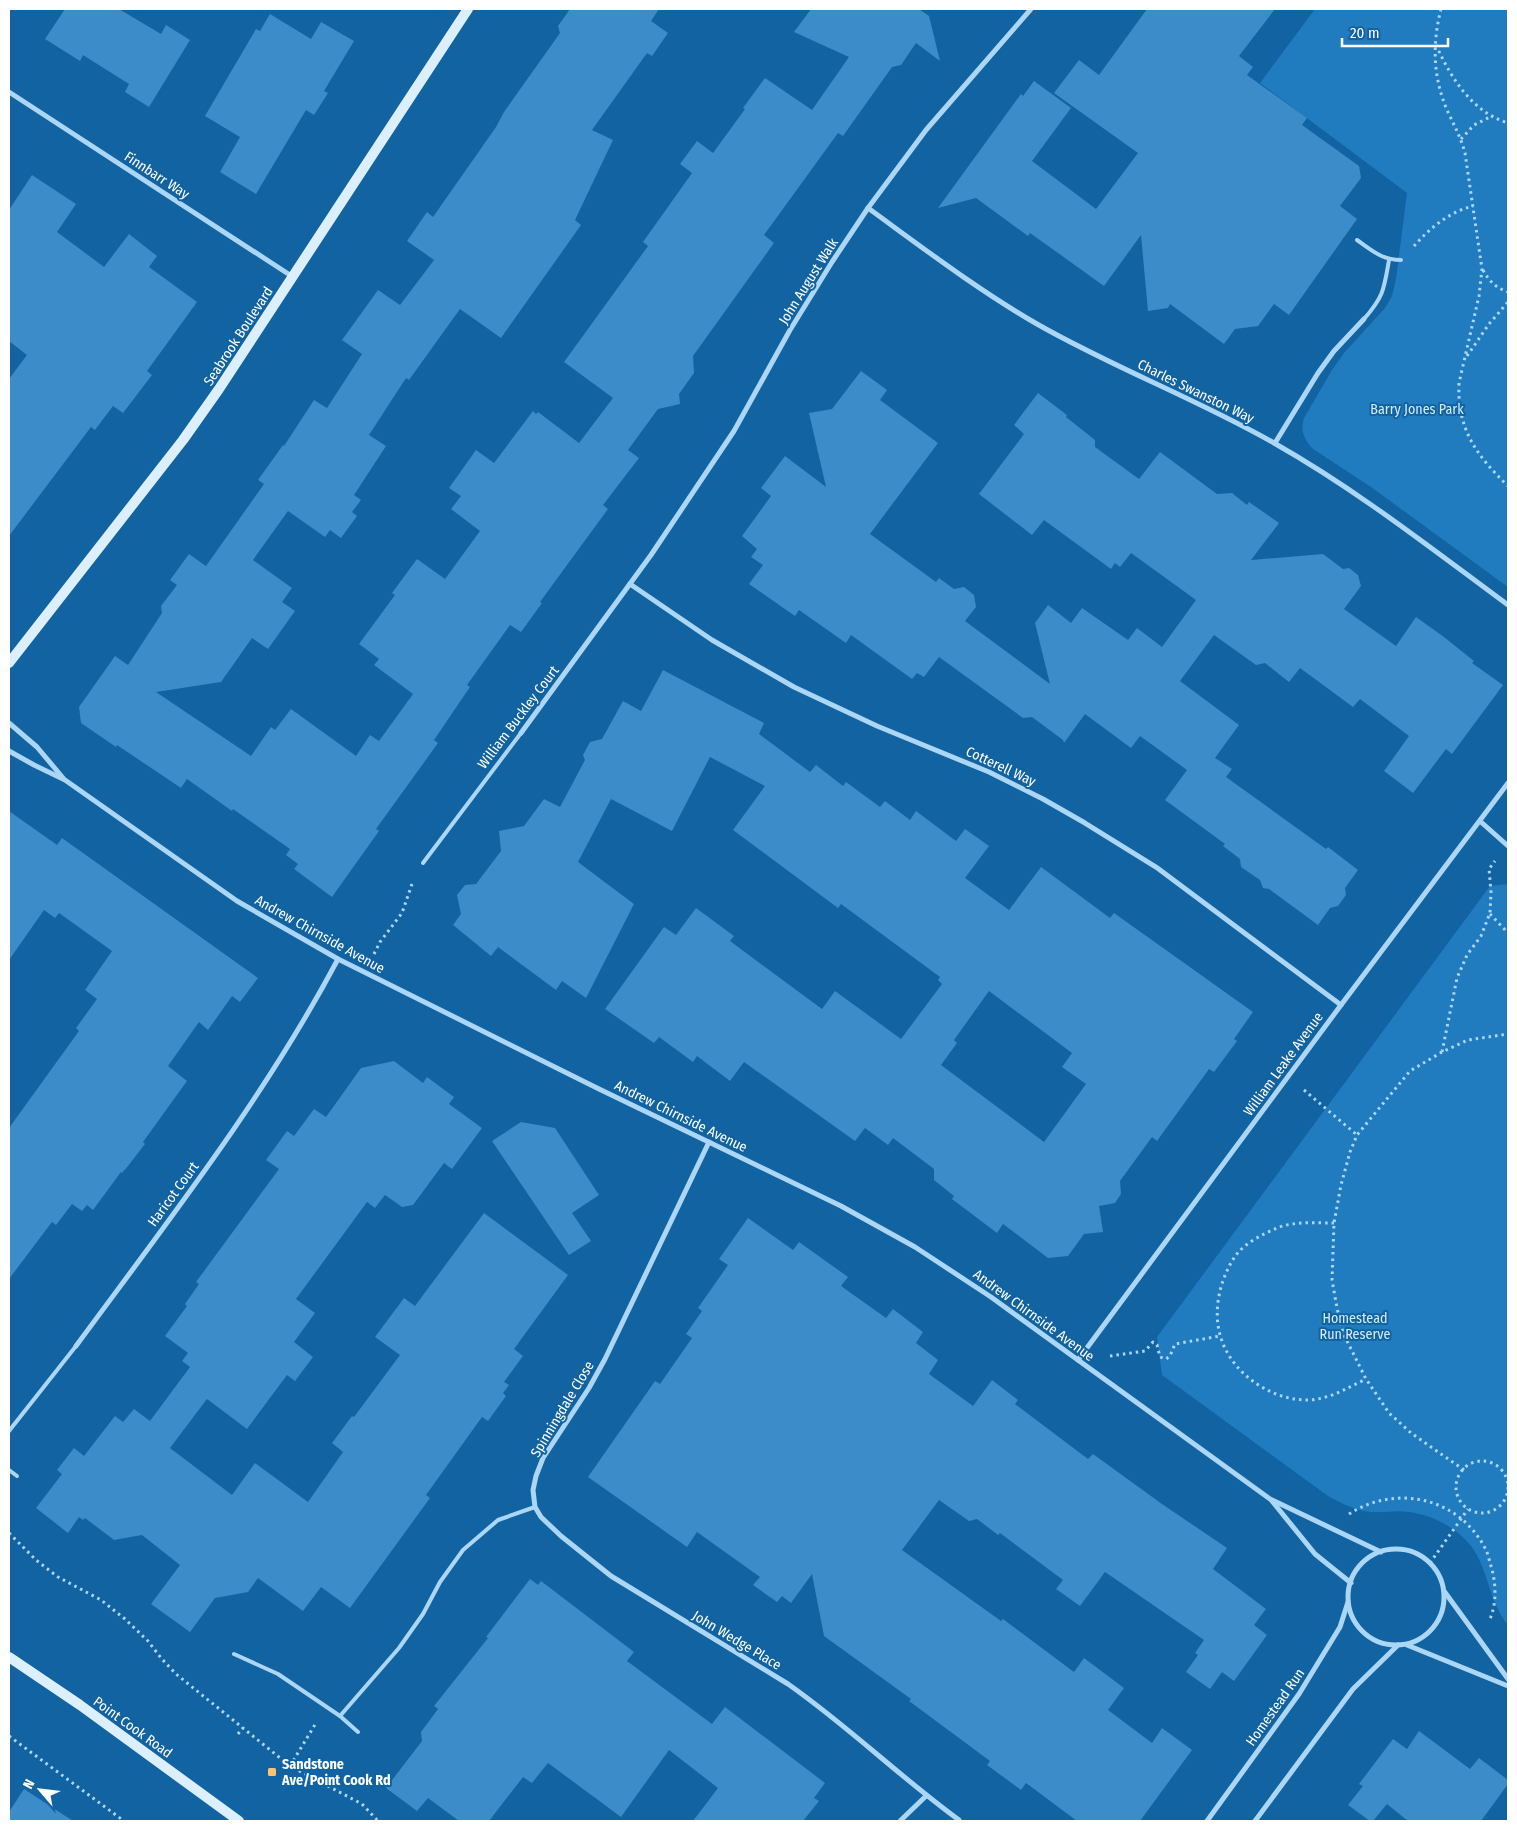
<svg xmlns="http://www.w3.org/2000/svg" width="1517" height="1830" font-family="'Fira Sans Condensed',sans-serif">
<rect width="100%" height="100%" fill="#1263a1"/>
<g fill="#207cbf">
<path d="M 1315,9 L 1508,9 L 1508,587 L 1371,487 L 1313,449 C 1304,440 1300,430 1304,418 L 1332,370 L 1344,353 L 1385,308 L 1392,296 L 1396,279 L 1407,193 L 1260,83 Z"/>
<path d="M 1508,884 L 1508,1625 C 1488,1600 1489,1570 1471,1546 C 1456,1527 1432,1515 1409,1512 C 1396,1510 1383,1513 1371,1512 C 1356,1511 1341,1503 1328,1496 L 1162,1375 L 1157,1337 L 1490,886 Z"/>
</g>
<g fill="#3b8cc8" fill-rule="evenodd">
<polygon points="65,9 119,9 161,34 166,25 190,40 149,107 125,92 129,84 83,55 80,61 45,39"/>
<polygon points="570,9 659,9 651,21 668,33 652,56 647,53 592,130 613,140 575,220 581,225 501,338 460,309 409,380 406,378 369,435 386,446 354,495 361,500 352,512 357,516 341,538 330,530 325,537 288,511 253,560 292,588 282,602 295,611 268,649 252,638 221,682 156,692 251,756 271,727 275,730 291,709 356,756 370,735 379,741 413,694 374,665 379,659 359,644 395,595 392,593 417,559 445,579 480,531 451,509 461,496 449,488 476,450 494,463 533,411 536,414 538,412 579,443 613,398 564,362 648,246 643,242 692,173 680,164 697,141 713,153 745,109 743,108 765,78 812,110 849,57 794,32 811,9 919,9 929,16 940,61 916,43 901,65 892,67 843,136 838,133 764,235 774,243 693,356 694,373 679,394 680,404 658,409 628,450 639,458 603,505 608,509 540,602 542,603 521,632 510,625 467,685 470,687 434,740 438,743 376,829 379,831 332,897 294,869 298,864 286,855 290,849 233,809 232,811 187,779 181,788 117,745 116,747 81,723 79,707 115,656 128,665 162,613 161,606 177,585 170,580 189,554 206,566 264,484 258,480 283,445 284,446 314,400 327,408 362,354 342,340 378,290 400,305 434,260 407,241 427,212 433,217 496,127 504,112 560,33 558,26"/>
<polygon points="1147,9 1275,9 1239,56 1253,67 1247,75 1307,118 1302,125 1359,166 1361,178 1340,206 1357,219 1289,315 1274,304 1258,326 1235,329 1224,344 1170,304 1168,308 1148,311 1141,235 1104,286 1030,233 1028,236 976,198 938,208 1021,94 1023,96 1034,81 1071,108 1032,161 1096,209 1138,153 1054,93 1079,60 1099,75"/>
<polygon points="270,14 311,39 321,22 354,41 324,91 328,93 314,115 306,110 256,194 220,172 240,137 205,116 256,29 260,31"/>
<polygon points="32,175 76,204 57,232 104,267 129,234 157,256 149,267 197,302 147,371 152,375 123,413 113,406 95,430 91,427 9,536 9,379 27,355 9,341 9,210"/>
<polygon points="861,371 887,390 880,400 938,443 870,534 936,582 939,578 954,589 964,587 974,595 976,607 965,621 1050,684 1035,623 1048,605 1071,623 1082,608 1128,640 1137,628 1162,647 1196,600 1131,553 1120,567 1115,563 1111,569 1044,520 1032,535 979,494 1024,434 1014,425 1038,393 1067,415 1066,417 1095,440 1095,447 1139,479 1160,452 1217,494 1232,493 1247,505 1249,502 1279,523 1251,560 1323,554 1343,569 1349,568 1358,575 1361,586 1344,609 1396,646 1416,617 1444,637 1474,661 1472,663 1503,685 1452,754 1446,749 1413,793 1384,771 1409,736 1360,699 1353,707 1300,668 1289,682 1265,663 1256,665 1214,635 1180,681 1239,725 1215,758 1232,769 1226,777 1326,849 1328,847 1358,870 1345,888 1346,895 1338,906 1330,908 1318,925 1269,889 1263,888 1260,880 1241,867 1240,859 1223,846 1225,844 1165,800 1187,770 1140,736 1131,748 1085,714 1064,743 1063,740 1032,717 1023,718 939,657 924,677 917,673 912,679 851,635 846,643 799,610 795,616 749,584 763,565 751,557 757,549 742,536 771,496 761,488 785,456 826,487 809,413 832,409"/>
<path d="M 663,670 L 764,723 L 759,734 L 810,772 L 816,765 L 843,786 L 846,782 L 880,807 L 885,801 L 910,820 L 916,811 L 956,841 L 965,829 L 989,846 L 965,878 L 1009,910 L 1041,867 L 1110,918 L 1114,913 L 1253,1012 L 1234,1039 L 1237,1041 L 1214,1072 L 1209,1069 L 1157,1141 L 1152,1137 L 1120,1181 L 1121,1194 L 1115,1203 L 1099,1206 L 1103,1232 L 1084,1234 L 1068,1256 L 1048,1258 L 1003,1224 L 997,1233 L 952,1199 L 954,1196 L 934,1180 L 934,1169 L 893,1138 L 888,1145 L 865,1128 L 855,1141 L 744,1062 L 730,1081 L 697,1056 L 693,1062 L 659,1037 L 654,1043 L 605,1009 L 664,927 L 676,935 L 696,908 L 734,936 L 730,941 L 822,1009 L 835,991 L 901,1039 L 942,984 L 938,980 L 940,977 L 841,904 L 838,908 L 733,830 L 765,786 L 710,757 L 672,831 L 611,799 L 578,862 L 634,904 L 586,998 L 562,981 L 556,990 L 498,947 L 491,956 L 453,925 L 461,914 L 457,895 L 465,885 L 476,884 L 501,851 L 499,831 L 524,826 L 544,799 L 560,807 L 585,760 L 583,755 L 590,742 L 602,739 L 623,701 L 641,711 ZM 989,991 L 1072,1053 L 1062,1067 L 1086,1084 L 1044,1142 L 941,1065 L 957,1043 L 954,1040 Z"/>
<polygon points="9,811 57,845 62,838 258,978 240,1002 232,996 208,1030 199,1022 168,1066 187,1081 143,1142 145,1144 128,1166 122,1173 121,1172 93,1210 87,1205 82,1211 72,1204 56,1225 52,1222 9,1279 9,1128 79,1031 76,1028 97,999 85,990 112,951 59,913 55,918 44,910 9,960"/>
<polygon points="394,1061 423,1083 427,1077 454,1097 449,1104 482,1128 452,1169 444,1163 413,1205 402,1207 385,1195 375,1208 367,1202 296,1299 315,1313 294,1342 313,1357 295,1381 287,1375 247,1429 207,1399 170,1448 232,1495 255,1463 308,1502 343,1452 332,1443 352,1416 354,1417 400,1355 375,1337 404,1298 415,1306 484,1213 568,1275 514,1349 523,1356 504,1382 509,1385 503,1393 506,1396 488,1421 482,1417 426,1495 430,1498 350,1608 321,1587 303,1611 258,1578 248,1592 215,1598 190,1632 151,1604 180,1565 142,1535 114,1540 85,1518 83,1520 79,1517 68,1533 36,1508 62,1474 57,1470 74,1448 84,1456 115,1416 123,1422 134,1409 150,1421 190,1367 182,1361 188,1353 165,1336 187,1306 185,1304 199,1284 196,1282 279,1169 266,1160 287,1131 294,1136 314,1109 326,1117 361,1068"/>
<polygon points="521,1122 555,1128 599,1195 572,1213 591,1241 569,1255 492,1141"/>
<polygon points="748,1218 793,1250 799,1242 848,1277 841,1286 886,1318 893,1309 923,1332 916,1343 938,1360 929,1374 973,1406 992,1380 1018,1400 1015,1404 1088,1459 1093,1454 1162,1504 1227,1548 1213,1569 1266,1609 1254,1625 1267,1635 1234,1681 1222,1672 1210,1689 1186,1672 1198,1655 1195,1653 1204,1640 1105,1572 1080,1606 1056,1589 1063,1580 1000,1533 998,1535 977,1519 969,1521 939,1500 902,1550 1001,1621 1003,1619 1074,1672 1084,1658 1124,1688 1108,1710 1152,1743 1162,1728 1192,1750 1140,1821 1077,1821 1026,1783 1021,1790 987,1765 990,1761 909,1701 911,1699 824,1636 812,1574 791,1603 782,1596 777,1602 753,1585 760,1577 697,1532 687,1547 588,1477 655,1381 660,1384 692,1338 686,1334 702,1311 698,1308 728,1265 719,1259"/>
<polygon points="530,1579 538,1585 541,1581 634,1652 627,1661 712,1724 725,1707 825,1783 814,1798 819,1801 803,1821 693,1821 718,1788 669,1750 621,1817 548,1763 532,1783 523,1777 489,1821 459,1821 428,1798 417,1811 386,1788 422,1741 421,1732 438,1709 434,1706 488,1638 486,1637"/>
<polygon points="1419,1731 1470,1769 1479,1758 1508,1780 1508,1784 1481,1821 1408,1821 1387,1804 1373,1821 1370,1821 1348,1805 1363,1786 1359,1784 1393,1739 1407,1749"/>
<polygon points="24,1789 73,1821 9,1821 9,1812"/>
</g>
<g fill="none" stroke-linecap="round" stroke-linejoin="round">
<g stroke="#abd6f5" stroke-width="3" stroke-dasharray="2.5 4" stroke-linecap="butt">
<path d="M 1441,9 C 1432,44 1433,77 1447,110 C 1454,125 1461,138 1465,153 L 1482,269 L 1479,296 L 1459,383 C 1457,429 1476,455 1508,486"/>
<path d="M 1436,45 C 1451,78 1472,112 1508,123"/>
<polyline points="1461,139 1474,125 1492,116"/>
<path d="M 1414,246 C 1430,228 1449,212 1473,206"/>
<path d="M 1483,270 C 1489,281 1496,288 1508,292"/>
<polyline points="1467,356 1489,324 1508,302"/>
<polyline points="1490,914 1508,933"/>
<polyline points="374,954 380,942 402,913 413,881"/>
<polyline points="1442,1052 1457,978 1467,955 1481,936 1490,913 1491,892 1489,869 1495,861"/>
<polyline points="1304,1090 1357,1135"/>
<path d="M 1334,1223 C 1316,1223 1294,1221 1277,1228 C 1263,1234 1245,1243 1236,1255 C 1220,1278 1212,1311 1221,1338 C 1232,1374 1272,1401 1309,1400 C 1330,1399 1347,1388 1366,1379"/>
<polyline points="1110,1356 1145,1351 1153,1342 1157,1345 1160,1357 1166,1359 1170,1356 1175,1344 1220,1336"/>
<circle cx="1482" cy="1487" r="26"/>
<polyline points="1464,1470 1411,1433 1389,1413 1366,1379 1343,1333 1337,1308 1332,1280 1334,1223 1341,1185 1350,1152 1357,1135 1410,1071 1442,1052 1468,1040 1508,1034"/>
<path d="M 1349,1514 C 1396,1484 1458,1497 1485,1548 C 1488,1553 1489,1560 1491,1566 C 1496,1583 1497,1602 1490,1619"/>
<polyline points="9,1533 36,1560 58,1577 101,1600 125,1619 148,1641 161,1658 176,1674 290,1766 362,1804 378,1821"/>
<polyline points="1430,1563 1468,1509"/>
<polyline points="238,1734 243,1728"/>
<polyline points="9,1736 124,1821"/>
<polyline points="290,1766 316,1723"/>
</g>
<g stroke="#abd6f5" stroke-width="4">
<path d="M 1357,240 C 1373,251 1382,260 1401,260"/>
<path d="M 1364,319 C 1384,296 1384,289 1389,260"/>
<polyline points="423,863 521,733"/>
<polyline points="9,1431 76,1346"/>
<polyline points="9,1470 17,1476"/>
<polyline points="234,1654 278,1674 340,1716 358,1732"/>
<polyline points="340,1716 399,1648 423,1614 440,1582 463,1550 498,1520 535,1507"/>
</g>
<g stroke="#abd6f5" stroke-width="5">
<polyline points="9,92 293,277"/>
<path d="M 868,208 C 923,248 978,290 1037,324 C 1114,368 1197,399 1274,443 C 1357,490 1432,549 1508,605"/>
<polyline points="1275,443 1318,373 1334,351 1364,319"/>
<polyline points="630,584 712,640 794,687 877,726 989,772 1043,799 1085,823 1156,867 1341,1005"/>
<polyline points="9,723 37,747 63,778"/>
<polyline points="521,733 651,555 734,431 790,330 832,262 868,208 926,130 1031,9"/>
<polyline points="9,751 34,765 65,780 237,901 338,959 599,1089 841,1206 915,1247 991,1297 1270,1499 1381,1552"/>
<polyline points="1481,822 1508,846"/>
<path d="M 709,1142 L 605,1359 L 589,1388 L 543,1458 L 536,1476 L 533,1490 L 535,1507 L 541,1517 L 561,1536 L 611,1576 L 788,1684 C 848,1726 900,1777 959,1820"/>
<path d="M 76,1346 C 168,1221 265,1097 338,959"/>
<polyline points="1078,1360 1341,1005 1508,783"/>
<polyline points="1272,1501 1315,1554 1351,1583"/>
<circle cx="1396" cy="1597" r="48"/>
<polyline points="1444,1591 1508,1679"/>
<polyline points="1407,1645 1508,1686"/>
<polyline points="900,1821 926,1796"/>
<polyline points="1207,1821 1299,1694 1340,1627 1348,1602"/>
<polyline points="1255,1821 1353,1689 1398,1645"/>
</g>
<g stroke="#dbeffe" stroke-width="10">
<polyline points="9,663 183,440 219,389 468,9"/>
<polyline points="9,1657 80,1705 239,1821"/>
</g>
</g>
<rect fill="#ffc36f" stroke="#1263a1" stroke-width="2" x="267" y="1767" width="10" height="10" rx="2.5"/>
<g text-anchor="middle" stroke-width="4" stroke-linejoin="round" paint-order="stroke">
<g font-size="14" fill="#fff" stroke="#1263a1">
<text transform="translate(157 175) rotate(33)" y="5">Finnbarr Way</text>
<text transform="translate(808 281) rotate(-58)" y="5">John August Walk</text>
<text transform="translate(238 336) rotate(-57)" y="5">Seabrook Boulevard</text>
<text transform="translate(1196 391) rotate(26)" y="5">Charles Swanston Way</text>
<text transform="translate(518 717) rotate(-53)" y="5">William Buckley Court</text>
<text transform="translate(1001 766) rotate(25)" y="5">Cotterell Way</text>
<text transform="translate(320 934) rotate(29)" y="5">Andrew Chirnside Avenue</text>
<text transform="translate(1283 1064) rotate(-54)" y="5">William Leake Avenue</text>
<text transform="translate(681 1116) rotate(26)" y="5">Andrew Chirnside Avenue</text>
<text transform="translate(173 1194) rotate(-54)" y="5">Haricot Court</text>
<text transform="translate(1034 1315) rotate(36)" y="5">Andrew Chirnside Avenue</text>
<text transform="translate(562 1409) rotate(-59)" y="5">Spinningdale Close</text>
<text transform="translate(737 1640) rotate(31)" y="5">John Wedge Place</text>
<text transform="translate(1275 1707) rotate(-55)" y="5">Homestead Run</text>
<text transform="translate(133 1727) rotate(36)" y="5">Point Cook Road</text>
</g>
<g font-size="14" fill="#d4ecfe" stroke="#1263a1">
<text x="1417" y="414">Barry Jones Park</text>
<text x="1355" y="1323">Homestead<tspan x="1355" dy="16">Run Reserve</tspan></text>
</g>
<g font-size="14" font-weight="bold" fill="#fff" stroke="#1263a1" text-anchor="start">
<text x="282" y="1769">Sandstone<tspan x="282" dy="16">Ave/Point Cook Rd</tspan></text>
</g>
</g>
<rect width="1517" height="1830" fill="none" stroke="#ffffff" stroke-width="20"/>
<g transform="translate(40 1790) rotate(298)" stroke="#1263a1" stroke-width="4" paint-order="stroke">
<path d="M0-4L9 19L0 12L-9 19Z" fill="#ffffff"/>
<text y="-8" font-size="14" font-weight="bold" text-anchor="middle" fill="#ffffff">N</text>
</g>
<path d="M1342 38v8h106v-8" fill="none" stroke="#ffffff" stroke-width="2.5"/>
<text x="1350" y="38" font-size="15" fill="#ffffff" stroke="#1263a1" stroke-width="4" paint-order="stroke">20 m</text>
</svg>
